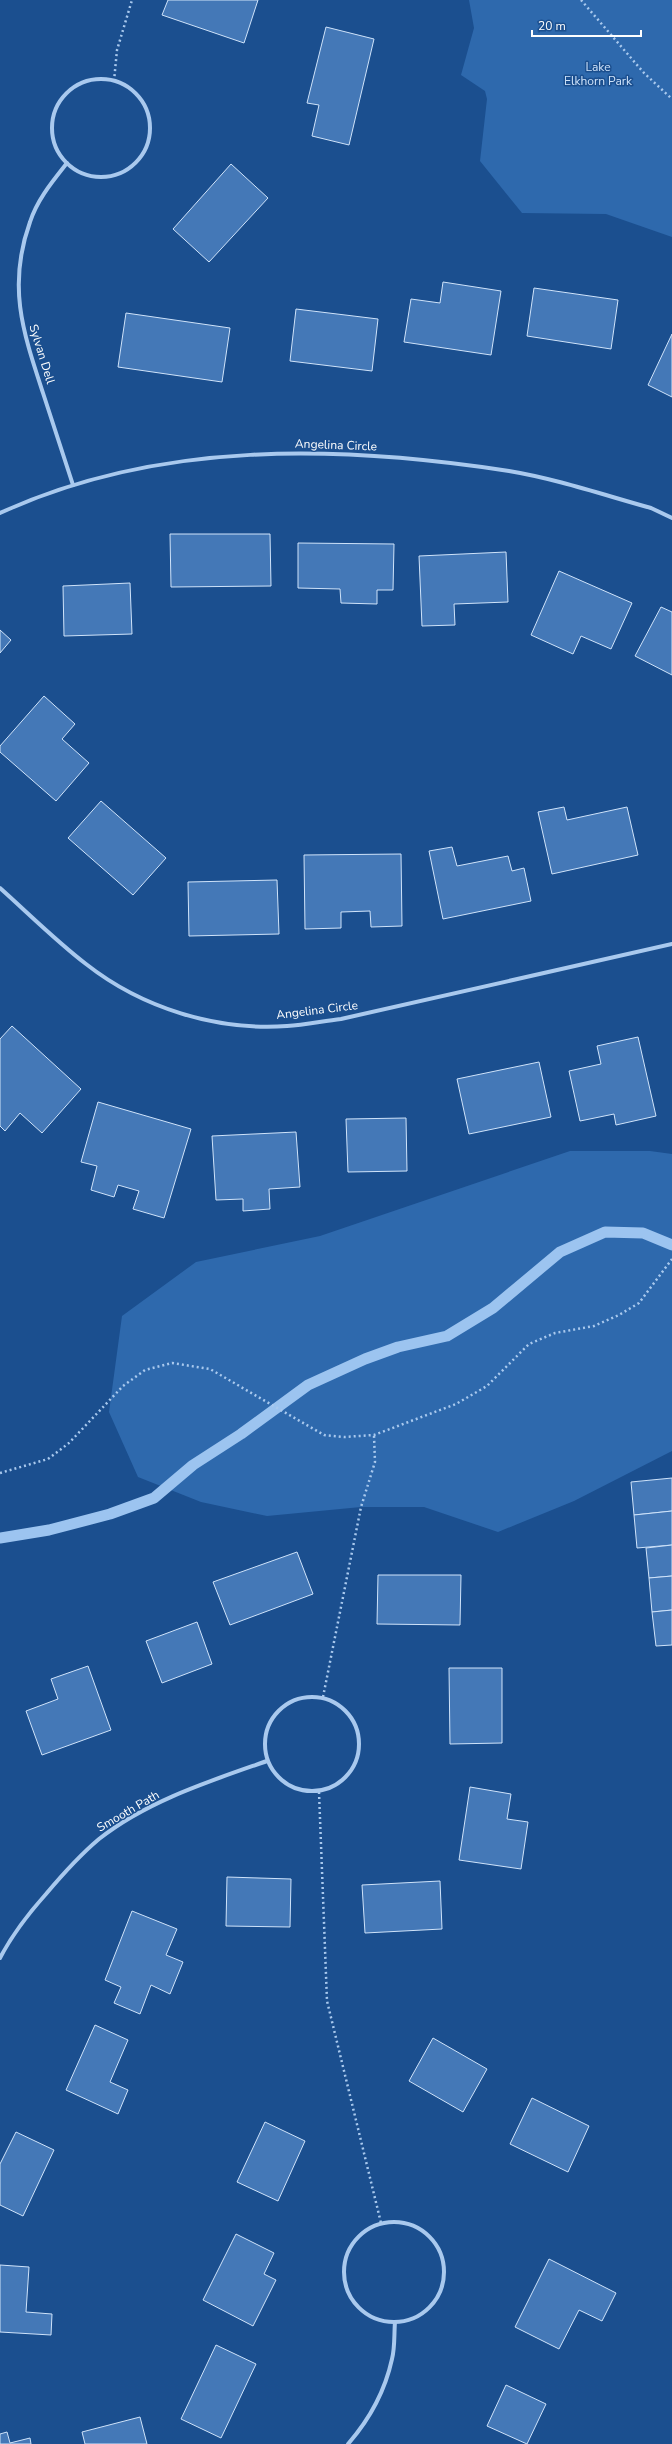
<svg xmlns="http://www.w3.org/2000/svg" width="672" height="2444" font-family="'Nunito Sans',sans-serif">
<rect width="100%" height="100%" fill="#1b4f8f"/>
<g fill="#2e69ad">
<polygon points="469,0 672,0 672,237 606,214 522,213 480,161 487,99 485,91 461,75 474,28"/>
<polygon points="570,1151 650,1151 672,1154 672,1451 574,1501 498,1532 424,1507 361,1507 267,1516 201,1502 138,1477 109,1412 122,1316 196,1262 320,1236"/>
</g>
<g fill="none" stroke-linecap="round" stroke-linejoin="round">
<polyline stroke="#9cc4f0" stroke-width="11" points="0,1538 49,1530 110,1514 154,1498 193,1465 241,1434 308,1385 365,1359 398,1347 447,1336 493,1308 560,1252 605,1232 643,1233 672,1245"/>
</g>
<g fill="#4478b7" stroke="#cfe3fa">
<polygon points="168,0 258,0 244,43 162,15"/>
<polygon points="326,27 374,39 349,145 312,136 319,105 307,103"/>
<polygon points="231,164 268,198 209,262 173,229"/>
<polygon points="443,282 501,291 491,355 404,342 411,299 440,303"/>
<polygon points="534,288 618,300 611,349 527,336"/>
<polygon points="296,309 378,319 372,371 290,361"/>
<polygon points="126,313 230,328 222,382 118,367"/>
<polygon points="672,334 672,397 648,385"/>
<polygon points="170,534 270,534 271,586 171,587"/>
<polygon points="298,543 394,544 393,590 377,590 377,604 341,603 340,589 298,588"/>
<polygon points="506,552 508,602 454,604 455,625 422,626 419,556"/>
<polygon points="559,571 632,603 611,649 581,636 573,654 531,635"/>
<polygon points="130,583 132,634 64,636 63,586"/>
<polygon points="661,607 672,612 672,675 635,656"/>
<polygon points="0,630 11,640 0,653"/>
<polygon points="44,696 75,724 62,739 89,763 56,801 0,752 0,746"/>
<polygon points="101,801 166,858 133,895 68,838"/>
<polygon points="564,807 567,820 627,807 638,855 552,874 538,812"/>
<polygon points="452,847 457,866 508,856 512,871 524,868 531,901 443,919 429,851"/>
<polygon points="401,854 402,926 371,927 370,911 341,912 341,928 305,929 304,855"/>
<polygon points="277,880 279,934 189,936 188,882"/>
<polygon points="12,1026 81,1089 42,1133 20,1113 5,1131 0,1126 0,1039"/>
<polygon points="638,1037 656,1116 616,1125 614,1114 580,1121 569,1071 601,1064 597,1046"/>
<polygon points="539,1062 551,1117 469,1134 457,1079"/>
<polygon points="98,1102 191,1129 164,1218 133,1209 139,1191 118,1185 114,1197 91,1190 97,1166 81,1162"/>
<polygon points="406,1118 407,1171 348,1172 346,1119"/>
<polygon points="296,1132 300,1187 269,1189 270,1209 243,1211 243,1199 216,1200 212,1136"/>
<polygon points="672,1478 672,1511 634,1515 631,1482"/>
<polygon points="672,1511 672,1545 637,1548 634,1515"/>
<polygon points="672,1545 672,1576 649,1578 646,1548"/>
<polygon points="297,1552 313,1594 230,1625 213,1582"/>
<polygon points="378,1575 461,1575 460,1625 377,1624"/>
<polygon points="672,1576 672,1610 652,1612 649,1578"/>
<polygon points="672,1610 672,1645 656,1646 652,1612"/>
<polygon points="197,1622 212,1664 162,1683 146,1641"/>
<polygon points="88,1666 111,1730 42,1755 26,1711 58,1699 51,1679"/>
<polygon points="449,1668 502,1668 502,1743 450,1744"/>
<polygon points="470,1787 511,1794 507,1819 528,1822 521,1869 459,1860"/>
<polygon points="227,1877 291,1879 290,1927 226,1926"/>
<polygon points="440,1881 442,1929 365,1933 362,1885"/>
<polygon points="132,1911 177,1929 166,1955 183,1962 170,1994 151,1985 140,2014 114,2003 121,1987 105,1980"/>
<polygon points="95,2025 128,2040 110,2082 128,2090 118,2114 66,2090"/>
<polygon points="433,2038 487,2069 463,2112 409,2081"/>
<polygon points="532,2098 589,2126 568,2172 510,2144"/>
<polygon points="265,2122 305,2141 278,2201 237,2182"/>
<polygon points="16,2132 54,2150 23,2216 0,2205 0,2164"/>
<polygon points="236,2234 274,2253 264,2274 276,2280 253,2326 203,2300"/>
<polygon points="549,2259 616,2293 602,2321 579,2310 559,2349 515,2327"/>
<polygon points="0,2265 29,2267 26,2312 52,2314 51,2335 0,2332"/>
<polygon points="216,2345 256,2364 221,2438 181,2419"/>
<polygon points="506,2385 546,2404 527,2444 487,2426"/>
<polygon points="140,2417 147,2444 85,2444 82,2432"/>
<polygon points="7,2432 10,2443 30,2438 31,2444 0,2444 0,2434"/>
</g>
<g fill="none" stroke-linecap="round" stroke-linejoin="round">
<g stroke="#a9c9ee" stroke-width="2.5" stroke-dasharray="2 3" stroke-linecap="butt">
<polyline points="581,0 644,73 672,99"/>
<polyline points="114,81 117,50 132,0"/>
<polyline points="0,1473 48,1459 69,1443 123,1386 145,1370 172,1363 210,1369 324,1435 344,1437 374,1435 456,1404 487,1386 529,1344 555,1333 594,1326 619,1315 639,1303 672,1259"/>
<polyline points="323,1697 361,1507 375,1462 374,1435"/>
<polyline points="319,1792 327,2001 381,2223"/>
</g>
<g stroke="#a9c9ee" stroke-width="4">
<circle cx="101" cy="128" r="49"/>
<path d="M 67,163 C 52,182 37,200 30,222 C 7,286 23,332 43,393 C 53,424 63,454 73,485"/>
<path d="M 0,513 C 159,440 339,445 509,471 C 557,479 604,495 651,508 L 672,518"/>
<path d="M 0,888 C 28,913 56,941 86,964 C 142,1008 216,1031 287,1026 C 305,1025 323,1021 341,1019 L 672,944"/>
<circle cx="312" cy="1744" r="47"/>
<path d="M 0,1958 C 12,1935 29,1913 46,1894 C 62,1875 80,1855 99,1839 C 147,1801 210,1781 267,1761"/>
<circle cx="394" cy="2272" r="50"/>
<path d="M 348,2444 C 369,2420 385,2391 392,2359 C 395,2348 394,2334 395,2322"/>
</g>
</g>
<g text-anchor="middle" stroke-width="3" stroke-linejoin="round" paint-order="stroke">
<g font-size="12" fill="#cfe3fa" stroke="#1b4f8f">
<text x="598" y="71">Lake<tspan x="598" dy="14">Elkhorn Park</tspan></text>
</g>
<g font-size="12" fill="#fff" stroke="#1b4f8f">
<text transform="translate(42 354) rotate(73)" y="4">Sylvan Dell</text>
<text transform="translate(336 445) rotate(2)" y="4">Angelina Circle</text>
<text transform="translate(317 1010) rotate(-7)" y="4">Angelina Circle</text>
<text transform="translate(128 1811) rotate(-30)" y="4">Smooth Path</text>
</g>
</g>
<path d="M532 30v6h109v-6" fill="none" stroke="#ffffff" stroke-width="2"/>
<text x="538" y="30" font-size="12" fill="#ffffff" stroke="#1b4f8f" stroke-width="3" paint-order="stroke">20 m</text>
</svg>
